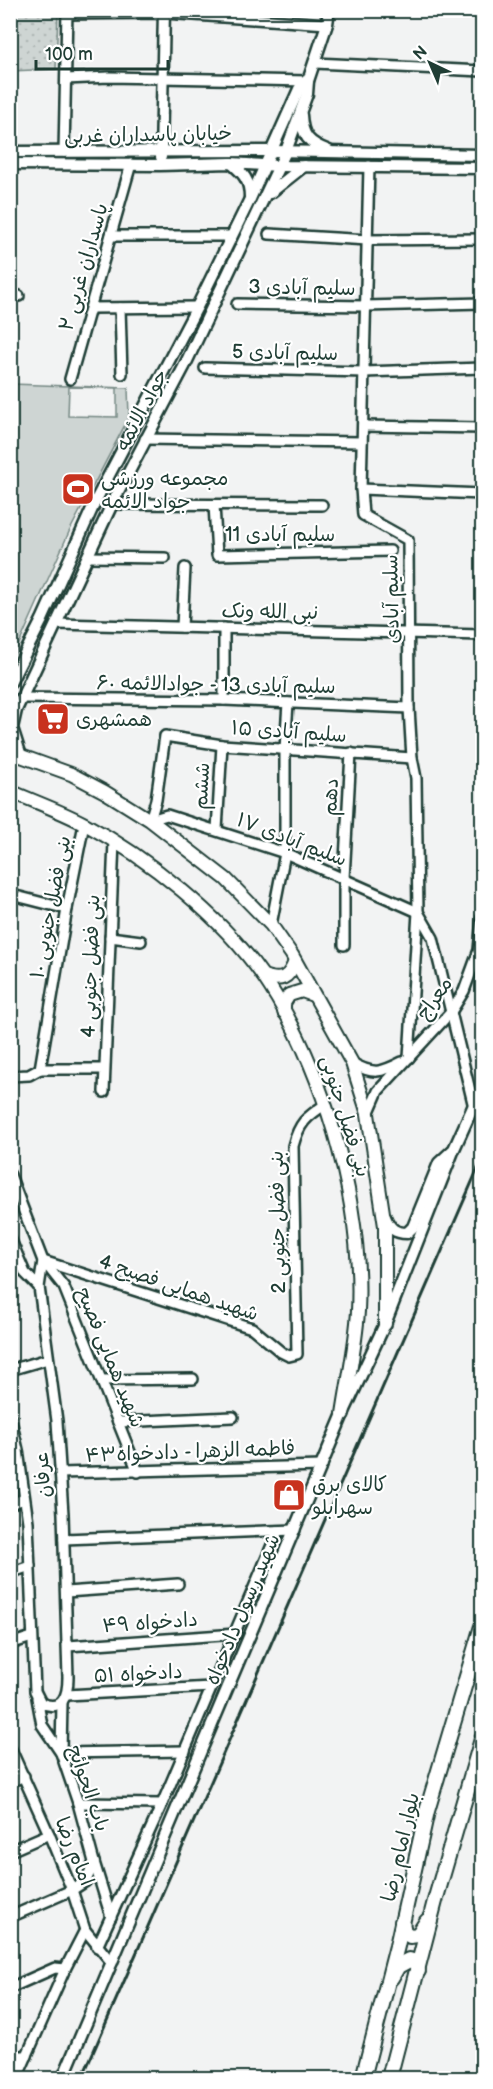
<svg xmlns="http://www.w3.org/2000/svg" width="493" height="2089" font-family="'Balsamiq Sans','Playpen Sans Arabic',sans-serif">
<defs>
<pattern id="grass-dots" width="8" height="8" patternUnits="userSpaceOnUse" patternTransform="scale(1.5)"><rect width="8" height="8" fill="#ced5d3"/><path d="M2 2h.1M6 6h.1" fill="none" stroke="#b0b8b6" stroke-width="1.8" stroke-linecap="round"/></pattern>
</defs>
<rect width="100%" height="100%" fill="#f2f3f3"/>
<filter id="ink" filterUnits="userSpaceOnUse"><feTurbulence type="fractalNoise" baseFrequency=".0167" numOctaves="2"/><feDisplacementMap in="SourceGraphic" scale="12" xChannelSelector="R" yChannelSelector="G"/><feConvolveMatrix kernelMatrix="1 2 1 2 8 2 1 2 1" color-interpolation-filters="sRGB"/></filter>
<g filter="url(#ink)">
<polygon fill="url(#grass-dots)" stroke="#768984" stroke-width="1.5" points="11,10 58,11 56,69 11,71"/>
<path fill="#ced5d3" stroke="#768984" stroke-width="1.5" fill-rule="evenodd" d="M 11,384 L 128,388 L 129,417 L 69,532 L 11,662 L 11,610 L 16,589 L 10,587 ZM 69,387 L 117,388 L 117,417 L 68,416 Z"/>
<g fill="none" stroke-linecap="round" stroke-linejoin="round">
<defs>
<g id="minor">
<polyline points="67,14 164,13 327,24"/>
<polyline points="315,63 482,71"/>
<polyline points="66,79 109,77 308,81"/>
<polyline points="64,152 67,10"/>
<polyline points="369,166 361,489 363,515 408,540 409,708 412,758 416,778 418,912 409,1058"/>
<polyline points="269,234 368,240 482,239"/>
<polyline points="111,236 231,236"/>
<polyline points="10,293 19,296"/>
<polyline points="237,304 366,306 482,303"/>
<polyline points="91,308 197,307"/>
<polyline points="120,308 122,374"/>
<polyline points="205,368 364,372 482,368"/>
<polyline points="70,379 131,164"/>
<polyline points="363,426 482,428"/>
<polyline points="145,439 362,442"/>
<polyline points="361,489 482,494"/>
<polyline points="112,504 322,505"/>
<polyline points="214,505 217,555 390,551"/>
<polyline points="88,557 165,558"/>
<polyline points="57,624 482,635"/>
<polyline points="182,627 185,568"/>
<polyline points="224,628 224,700"/>
<polyline points="22,698 224,700 409,708"/>
<polyline points="150,820 167,815 285,853 418,912 433,938 474,1107"/>
<polyline points="150,820 156,800 165,736 222,745 412,758"/>
<polyline points="217,830 222,745"/>
<polyline points="16,896 67,909"/>
<polyline points="271,925 285,853 285,749 288,703"/>
<polyline points="110,937 141,941"/>
<polyline points="344,945 344,878 351,753"/>
<path d="M 352,1063 C 373,1075 381,1073 402,1062"/>
<polyline points="40,1069 67,909 84,824"/>
<polyline points="10,1076 29,1075 40,1069 104,1069"/>
<polyline points="104,1092 114,841"/>
<polyline points="368,1114 378,1091 451,1012 464,991 479,950 482,918"/>
<polyline points="10,1175 43,1261 39,1287"/>
<path d="M 10,1238 L 25,1273 L 39,1287 L 57,1421 L 63,1514 L 68,1677 C 68,1696 63,1712 41,1703 L 35,1691 L 28,1522 L 18,1450 L 10,1416"/>
<path d="M 43,1261 L 252,1328 L 281,1352 L 289,1356 L 297,1354 L 293,1146 C 299,1123 306,1117 326,1104"/>
<polyline points="45,1263 64,1287 138,1472"/>
<polyline points="10,1370 48,1359"/>
<polyline points="102,1380 193,1379"/>
<polyline points="118,1422 233,1417"/>
<polyline points="60,1473 322,1466"/>
<polyline points="10,1504 24,1499"/>
<polyline points="64,1539 295,1530"/>
<polyline points="10,1573 30,1566"/>
<polyline points="66,1592 178,1584"/>
<polyline points="10,1644 32,1637"/>
<polyline points="68,1646 236,1634"/>
<polyline points="67,1695 211,1687"/>
<polyline points="62,1702 61,1753 185,1751"/>
<polyline points="10,1747 49,1834 72,1890 85,1930 112,1963"/>
<polyline points="10,1782 24,1776"/>
<polyline points="78,1803 162,1804"/>
<polyline points="10,1851 49,1834"/>
<polyline points="94,1862 111,1917"/>
<polyline points="10,1917 72,1890 86,1881 94,1862 78,1803 61,1753 42,1725 37,1698"/>
<polyline points="97,1947 162,1804 278,1531"/>
<polyline points="10,1988 55,1968 65,1969"/>
<polyline points="10,2056 27,2056"/>
<polyline points="17,2078 65,1969 85,1930"/>
</g>
<g id="tertiary">
<path d="M 301,115 C 302,136 308,143 329,151"/>
<polyline points="10,152 273,151 482,155"/>
<polyline points="161,157 164,10"/>
<path d="M 231,163 C 243,173 250,180 250,197"/>
<polyline points="10,164 160,165 231,163 279,166 482,168"/>
<polyline points="270,193 304,166"/>
<polyline points="10,683 42,620 96,500 197,307 250,199 299,89 308,81"/>
<polyline points="21,756 12,728 16,710 112,504 184,367 286,151 307,94 308,81 327,24 329,10"/>
<path d="M 385,1217 C 390,1229 395,1233 407,1233 L 413,1227 L 439,1163 L 452,1151"/>
<polyline points="63,2078 343,1414 385,1324 454,1149 482,1087"/>
</g>
<g id="secondary">
<polyline points="10,752 71,774 105,792 150,820 226,879 271,925 292,955 352,1063 368,1114 385,1226 385,1324"/>
<path d="M 10,791 C 35,802 61,811 85,824 C 148,858 222,917 263,976 C 295,1023 318,1078 334,1132 C 351,1191 361,1250 358,1311 C 356,1345 348,1380 343,1414"/>
<path d="M 263,976 C 281,982 289,979 295,961"/>
<polyline points="284,1012 284,1003 289,995 302,991 313,995"/>
</g>
<g id="primary">
<polyline points="402,1922 404,1932 410,1936 418,1935 427,1921"/>
<polyline points="391,1978 398,1966 409,1960 416,1962 418,1971"/>
<polyline points="363,2078 397,1946 427,1811 482,1626"/>
<polyline points="389,2078 435,1901 482,1739"/>
</g>
</defs>
<use href="#minor" stroke="#1f3d34" stroke-width="14"/>
<use href="#tertiary" stroke="#1f3d34" stroke-width="15"/>
<use href="#secondary" stroke="#1f3d34" stroke-width="16"/>
<use href="#primary" stroke="#1f3d34" stroke-width="18"/>
<use href="#minor" stroke="#fff" stroke-width="9"/>
<use href="#tertiary" stroke="#fff" stroke-width="10"/>
<use href="#secondary" stroke="#fff" stroke-width="12"/>
<use href="#primary" stroke="#fff" stroke-width="14"/>
<polyline stroke="#1f3d34" stroke-width="3" points="82,2078 482,1159"/>
</g>
</g>
<defs>
<symbol id="stadium-square" viewBox="-11 -11 22 22"><rect x="-9" y="-9" width="18" height="18" rx="4" fill="#c8321e" stroke="#fff"/><path d="M0-5a6.5 5 0 1 0 0 10a6.5 5 0 1 0 0-10ZM-3.5-1.8h7v3.6h-7Z" fill="#fff"/></symbol>
<symbol id="supermarket-square" viewBox="-11 -11 22 22"><rect x="-9" y="-9" width="18" height="18" rx="4" fill="#c8321e" stroke="#fff"/><path d="M-6-5.5h2.5l.6 2H6L4.5 2H-2.5L-4.4-4H-6ZM-1.5 3.2a1.3 1.3 0 1 0 .1 0ZM3 3.2a1.3 1.3 0 1 0 .1 0Z" fill="#fff"/></symbol>
<symbol id="shop-square" viewBox="-11 -11 22 22"><rect x="-9" y="-9" width="18" height="18" rx="4" fill="#c8321e" stroke="#fff"/><path d="M-5-2.5h2.3a2.7 3.5 0 0 1 5.4 0H5L5.5 6h-11ZM-1.5-2.5h3a1.5 2.3 0 0 0-3 0Z" fill="#fff"/></symbol>
</defs>
<g fill-rule="evenodd">
<use href="#stadium-square" x="59" y="470" width="38" height="38"/>
<use href="#supermarket-square" x="34" y="700" width="38" height="38"/>
<use href="#shop-square" x="270" y="1476" width="38" height="38"/>
</g>
<g text-anchor="middle" stroke-width="4.5" stroke-linejoin="round" paint-order="stroke">
<g font-size="20" fill="#1f3d34" stroke="#fff">
<text transform="translate(148 134) rotate(-1)" y="7">خیابان پاسداران غربی</text>
<text transform="translate(83 267) rotate(-74)" y="7">پاسداران غربی ۲</text>
<text transform="translate(302 287) rotate(1)" y="7">سلیم آبادی 3</text>
<text transform="translate(285 352) rotate(1)" y="7">سلیم آبادی 5</text>
<text transform="translate(141 410) rotate(-62)" y="7">جواد الائمه</text>
<text x="280" y="541">سلیم آبادی 11</text>
<text transform="translate(391 599) rotate(-91)" y="7">سلیم آبادی</text>
<text transform="translate(270 611) rotate(1)" y="7">نبی الله ونک</text>
<text transform="translate(216 684) rotate(1)" y="7">سلیم آبادی 13 - جوادالائمه ۶۰</text>
<text transform="translate(289 731) rotate(4)" y="7">سلیم آبادی ۱۵</text>
<text transform="translate(201 786) rotate(-87)" y="7">ششم</text>
<text transform="translate(330 797) rotate(-87)" y="7">دهم</text>
<text transform="translate(292 839) rotate(21)" y="7">سلیم آبادی ۱۷</text>
<text transform="translate(50 907) rotate(-79)" y="7">بنی فضل جنوبی ۱۰</text>
<text transform="translate(90 966) rotate(-88)" y="7">بنی فضل جنوبی 4</text>
<text transform="translate(434 998) rotate(-55)" y="7">معراج</text>
<text transform="translate(346 1116) rotate(73)" y="7">بنی فضل جنوبی</text>
<text transform="translate(277 1222) rotate(-91)" y="7">بنی فضل جنوبی 2</text>
<text transform="translate(179 1287) rotate(19)" y="7">شهید همایی فصیح 4</text>
<text transform="translate(111 1357) rotate(68)" y="7">شهید همایی فصیح</text>
<text transform="translate(190 1451) rotate(-2)" y="7">فاطمه الزهرا - دادخواه۴۳</text>
<text transform="translate(42 1475) rotate(-94)" y="7">عرفان</text>
<text transform="translate(242 1609) rotate(-67)" y="7">شهید رسول دادخواه</text>
<text transform="translate(150 1622) rotate(-4)" y="7">دادخواه ۴۹</text>
<text transform="translate(138 1673) rotate(-3)" y="7">دادخواه ۵۱</text>
<text transform="translate(89 1788) rotate(71)" y="7">باب الحوائج</text>
<text transform="translate(400 1847) rotate(-77)" y="7">بلوار امام رضا</text>
<text transform="translate(75 1851) rotate(68)" y="7">امام رضا</text>
</g>
<g font-size="20" fill="#1f3d34" stroke="#fff" text-anchor="start">
<text x="101" y="485">مجموعه ورزشی<tspan x="101" dy="23">جواد الائمه</tspan></text>
<text x="76" y="726">همشهری</text>
<text x="312" y="1491">کالای برق<tspan x="312" dy="23">سهرابلو</tspan></text>
</g>
</g>
<rect width="493" height="2089" fill="none" stroke="#fff" stroke-width="36"/>
<rect x="18" y="18" width="457" height="2053" fill="none" stroke="#1f3d34" stroke-width="2" filter="url(#ink)"/>
<g transform="translate(430 63) rotate(316)" stroke="#ffffff" stroke-width="4.5" paint-order="stroke">
<path d="M0-4.5L10 22L0 15L-10 22Z" fill="#1f3d34"/>
<text y="-9" font-size="16" font-weight="bold" text-anchor="middle" fill="#1f3d34">N</text>
</g>
<path d="M36 60v9h132v-9" fill="none" stroke="#1f3d34" stroke-width="3"/>
<text x="45" y="60" font-size="18" fill="#1f3d34" stroke="#ffffff" stroke-width="4.5" paint-order="stroke">100 m</text>
</svg>
